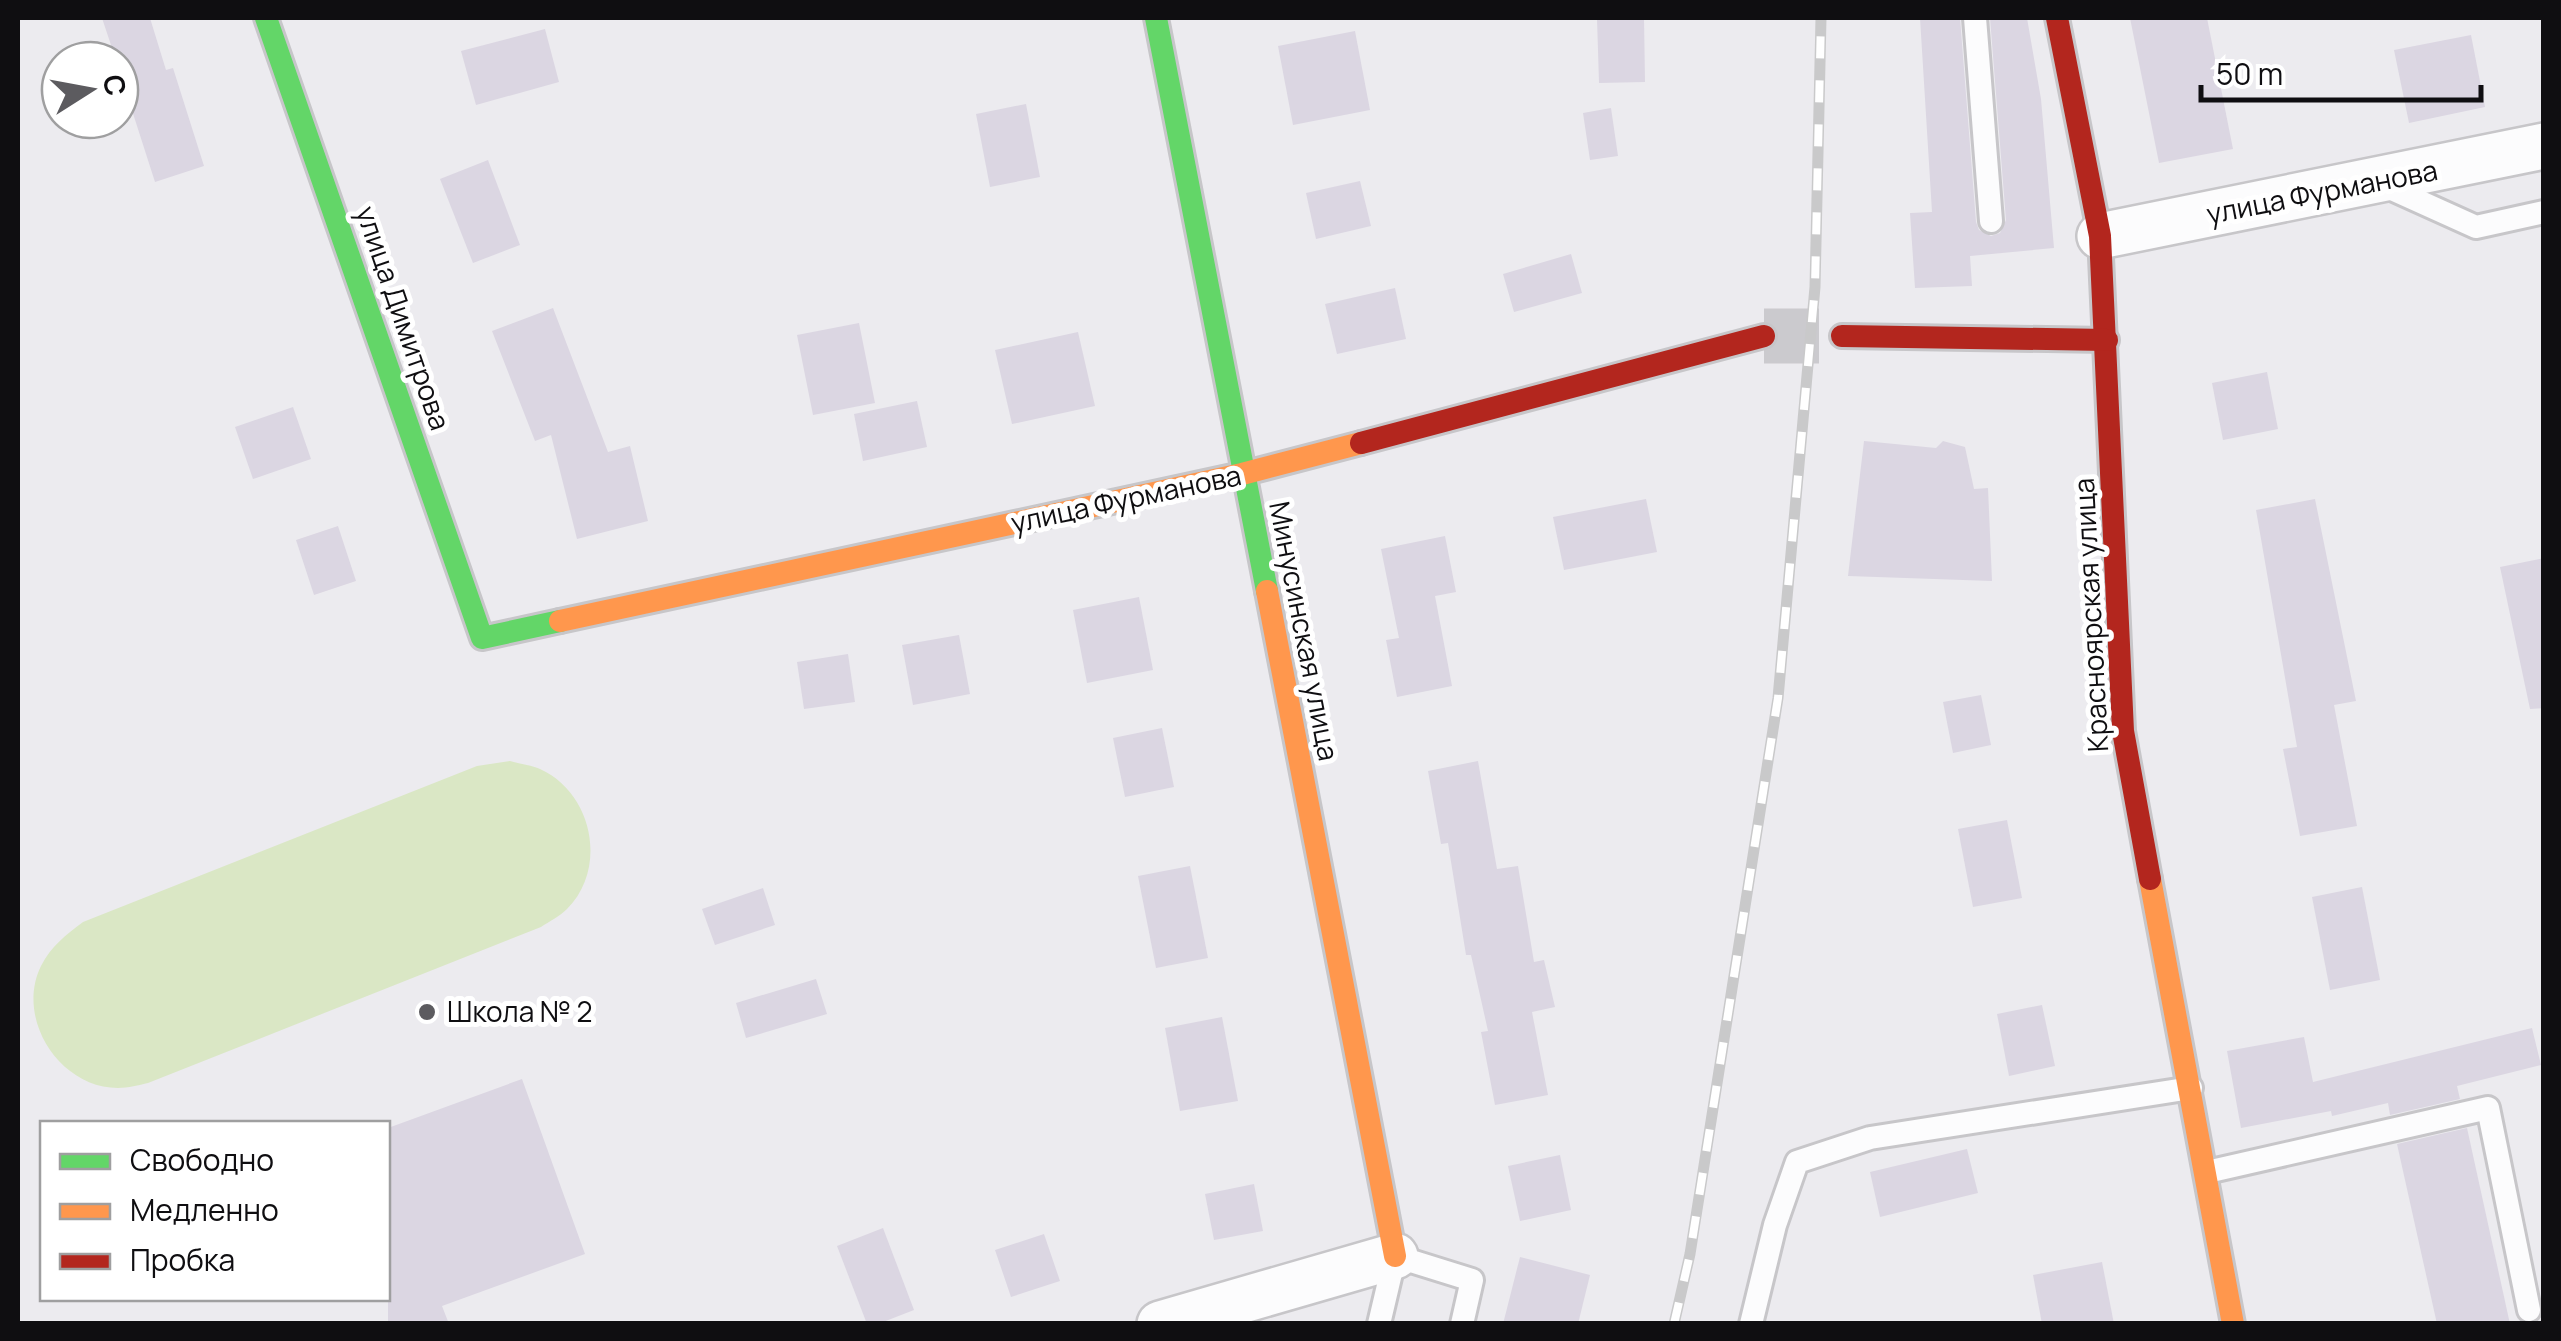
<svg xmlns="http://www.w3.org/2000/svg" width="2561" height="1341" font-family="Manrope,sans-serif">
<rect width="100%" height="100%" fill="#ecebef"/>
<path fill="#dae7c5" d="M 510,761 C 519,764 531,765 540,769 C 593,793 608,868 567,909 C 560,916 550,921 541,927 L 148,1083 C 139,1085 128,1088 118,1088 C 60,1088 15,1019 41,966 C 51,946 66,935 83,922 L 477,766 Z"/>
<g fill="#dbd6e2">
<polygon points="102,18 150,18 166,70 173,68 204,166 155,182 120,73 120,60 116,60"/>
<polygon points="1597,18 1644,18 1645,82 1599,83"/>
<polygon points="1920,18 1960,18 1976,222 1979,230 1991,236 2000,233 2006,220 1990,18 2027,18 2041,99 2054,248 1970,256 1972,286 1915,288 1910,213 1932,212"/>
<polygon points="2130,18 2207,18 2233,149 2159,163"/>
<polygon points="545,29 559,82 476,105 461,51"/>
<polygon points="1355,31 1370,110 1293,125 1278,46"/>
<polygon points="2471,35 2485,107 2409,123 2394,50"/>
<polygon points="1026,104 1040,177 990,187 976,114"/>
<polygon points="1611,108 1618,156 1590,160 1583,113"/>
<polygon points="488,160 520,245 473,263 440,179"/>
<polygon points="1360,181 1371,226 1316,239 1306,193"/>
<polygon points="1571,254 1582,293 1514,312 1503,274"/>
<polygon points="1395,288 1406,339 1337,354 1325,304"/>
<polygon points="553,308 608,452 630,446 648,521 577,539 551,435 535,441 492,331"/>
<polygon points="859,323 875,403 813,415 797,335"/>
<polygon points="1078,332 1095,406 1012,424 995,350"/>
<polygon points="2267,372 2278,429 2223,440 2212,383"/>
<polygon points="917,401 927,447 863,461 854,414"/>
<polygon points="293,407 311,459 253,479 235,427"/>
<polygon points="1864,441 1936,448 1943,441 1965,447 1974,489 1988,488 1992,581 1848,576"/>
<polygon points="1646,499 1657,552 1564,570 1553,517"/>
<polygon points="2315,499 2356,701 2334,705 2357,826 2300,836 2283,749 2297,747 2256,510"/>
<polygon points="338,526 356,581 314,595 296,540"/>
<polygon points="1445,536 1456,592 1435,596 1452,686 1397,697 1386,640 1399,638 1381,549"/>
<polygon points="2544,558 2544,708 2530,709 2500,567"/>
<polygon points="1139,597 1153,670 1087,683 1073,610"/>
<polygon points="959,635 970,694 913,705 902,645"/>
<polygon points="848,654 855,702 804,709 797,662"/>
<polygon points="1981,695 1991,745 1953,753 1943,702"/>
<polygon points="1162,728 1174,787 1125,797 1113,738"/>
<polygon points="1478,761 1497,869 1518,866 1534,962 1544,960 1555,1007 1532,1012 1548,1095 1495,1105 1481,1032 1488,1031 1471,955 1466,955 1448,843 1441,844 1428,771"/>
<polygon points="2007,820 2022,898 1973,907 1958,829"/>
<polygon points="1190,866 1208,958 1156,968 1138,876"/>
<polygon points="2362,887 2380,980 2330,990 2312,897"/>
<polygon points="763,888 775,925 715,945 702,909"/>
<polygon points="816,979 827,1014 746,1038 736,1003"/>
<polygon points="2042,1005 2055,1066 2009,1076 1997,1014"/>
<polygon points="1222,1017 1238,1101 1180,1111 1165,1028"/>
<polygon points="2532,1028 2541,1065 2457,1086 2460,1099 2390,1115 2388,1103 2332,1116 2331,1111 2241,1128 2227,1051 2304,1037 2313,1082"/>
<polygon points="522,1079 585,1254 442,1306 449,1324 388,1324 388,1128"/>
<polygon points="2467,1128 2510,1324 2437,1324 2397,1144"/>
<polygon points="1967,1149 1978,1193 1880,1217 1870,1172"/>
<polygon points="1560,1155 1571,1210 1520,1221 1508,1166"/>
<polygon points="1254,1184 1263,1231 1214,1240 1205,1194"/>
<polygon points="883,1228 914,1310 878,1324 867,1324 837,1246"/>
<polygon points="1044,1234 1060,1281 1011,1297 995,1250"/>
<polygon points="1520,1257 1590,1275 1578,1324 1503,1324"/>
<polygon points="2102,1262 2114,1324 2042,1324 2033,1275"/>
</g>
<g fill="none" stroke-linecap="round" stroke-linejoin="round">
<polyline stroke="#cbcace" stroke-width="55" stroke-dasharray="55 28" stroke-linecap="butt" points="1764,336 1842,336"/>
<defs>
<g id="lane">
<polyline points="1975,18 1991,221"/>
<polyline points="2383,185 2476,227 2544,212"/>
<polyline points="2207,1172 2488,1108 2529,1310"/>
<polyline points="1379,1324 1395,1256 1472,1280 1462,1324"/>
<polyline points="1751,1324 1775,1225 1797,1162 1870,1138 2191,1088"/>
</g>
<g id="street">
<polyline points="2100,236 2544,146"/>
<polyline points="1160,1324 1395,1256"/>
</g>
<g id="fast">
<polyline points="266,18 482,638 560,621"/>
<polyline points="1156,18 1267,591"/>
</g>
<g id="slow">
<polyline points="1267,591 1395,1256"/>
<polyline points="560,621 1242,474 1361,443"/>
<polyline points="2150,879 2233,1324"/>
</g>
<g id="jam">
<polyline points="2057,18 2100,236 2123,731 2150,879"/>
<polyline points="1842,336 2107,340"/>
<polyline points="1361,443 1764,336"/>
</g>
</defs>
<use href="#lane" stroke="#c7c6c9" stroke-width="28"/>
<use href="#street" stroke="#c7c6c9" stroke-width="50"/>
<use href="#fast" stroke="#c7c6c9" stroke-width="28"/>
<use href="#slow" stroke="#c7c6c9" stroke-width="28"/>
<use href="#jam" stroke="#c7c6c9" stroke-width="28"/>
<use href="#lane" stroke="#fcfcfd" stroke-width="22"/>
<use href="#street" stroke="#fcfcfd" stroke-width="45"/>
<use href="#fast" stroke="#63d668" stroke-width="22"/>
<use href="#slow" stroke="#ff974d" stroke-width="22"/>
<use href="#jam" stroke="#b3261e" stroke-width="22"/>
<defs>
<polyline id="rail" points="1674,1324 1690,1254 1778,698 1815,287 1821,18"/>
</defs>
<use href="#rail" stroke="#c9c9ca" stroke-width="11"/>
<use href="#rail" stroke="#fff" stroke-width="8" stroke-dasharray="22" stroke-linecap="butt"/>
</g>
<circle fill="#5c5b5f" stroke="#fff" stroke-width="4" cx="427" cy="1012" r="10"/>
<g text-anchor="middle" stroke-width="10" stroke-linejoin="round" paint-order="stroke">
<g font-size="28" fill="#0f0e11" stroke="#fff">
<text transform="translate(2322 192) rotate(-11)" y="10">улица Фурманова</text>
<text transform="translate(403 318) rotate(71)" y="10">улица Димитрова</text>
<text transform="translate(1126 499) rotate(-12)" y="10">улица Фурманова</text>
<text transform="translate(2091 615) rotate(-93)" y="10">Красноярская улица</text>
<text transform="translate(1304 631) rotate(79)" y="10">Минусинская улица</text>
</g>
<g font-size="28" fill="#0f0e11" stroke="#fff" text-anchor="start">
<text x="447" y="1022">Школа № 2</text>
</g>
</g>
<rect width="2561" height="1341" fill="none" stroke="#0f0e11" stroke-width="40"/>
<rect x="40" y="1121" width="350" height="180" fill="#ffffff" stroke="#9f9fa0" stroke-width="2.5"/>
<rect x="60" y="1154" width="50" height="15" fill="#63d668" stroke="#9f9fa0" stroke-width="2.5"/>
<text x="130" y="1171" font-size="30" fill="#0f0e11">Свободно</text>
<rect x="60" y="1204" width="50" height="15" fill="#ff974d" stroke="#9f9fa0" stroke-width="2.5"/>
<text x="130" y="1221" font-size="30" fill="#0f0e11">Медленно</text>
<rect x="60" y="1254" width="50" height="15" fill="#b3261e" stroke="#9f9fa0" stroke-width="2.5"/>
<text x="130" y="1271" font-size="30" fill="#0f0e11">Пробка</text>
<g transform="translate(90 90) rotate(79)"><circle r="48" fill="#ffffff" stroke="#9f9fa0" stroke-width="2.5"/>
<path d="M0-8L18 38L0 25L-18 38Z" fill="#5c5b5f"/>
<text y="-15" font-size="28" font-weight="bold" text-anchor="middle" fill="#0f0e11">С</text>
</g>
<path d="M2201 85v15h280v-15" fill="none" stroke="#0f0e11" stroke-width="5"/>
<text x="2216" y="85" font-size="30" fill="#0f0e11" stroke="#ffffff" stroke-width="8" paint-order="stroke">50 m</text>
</svg>
